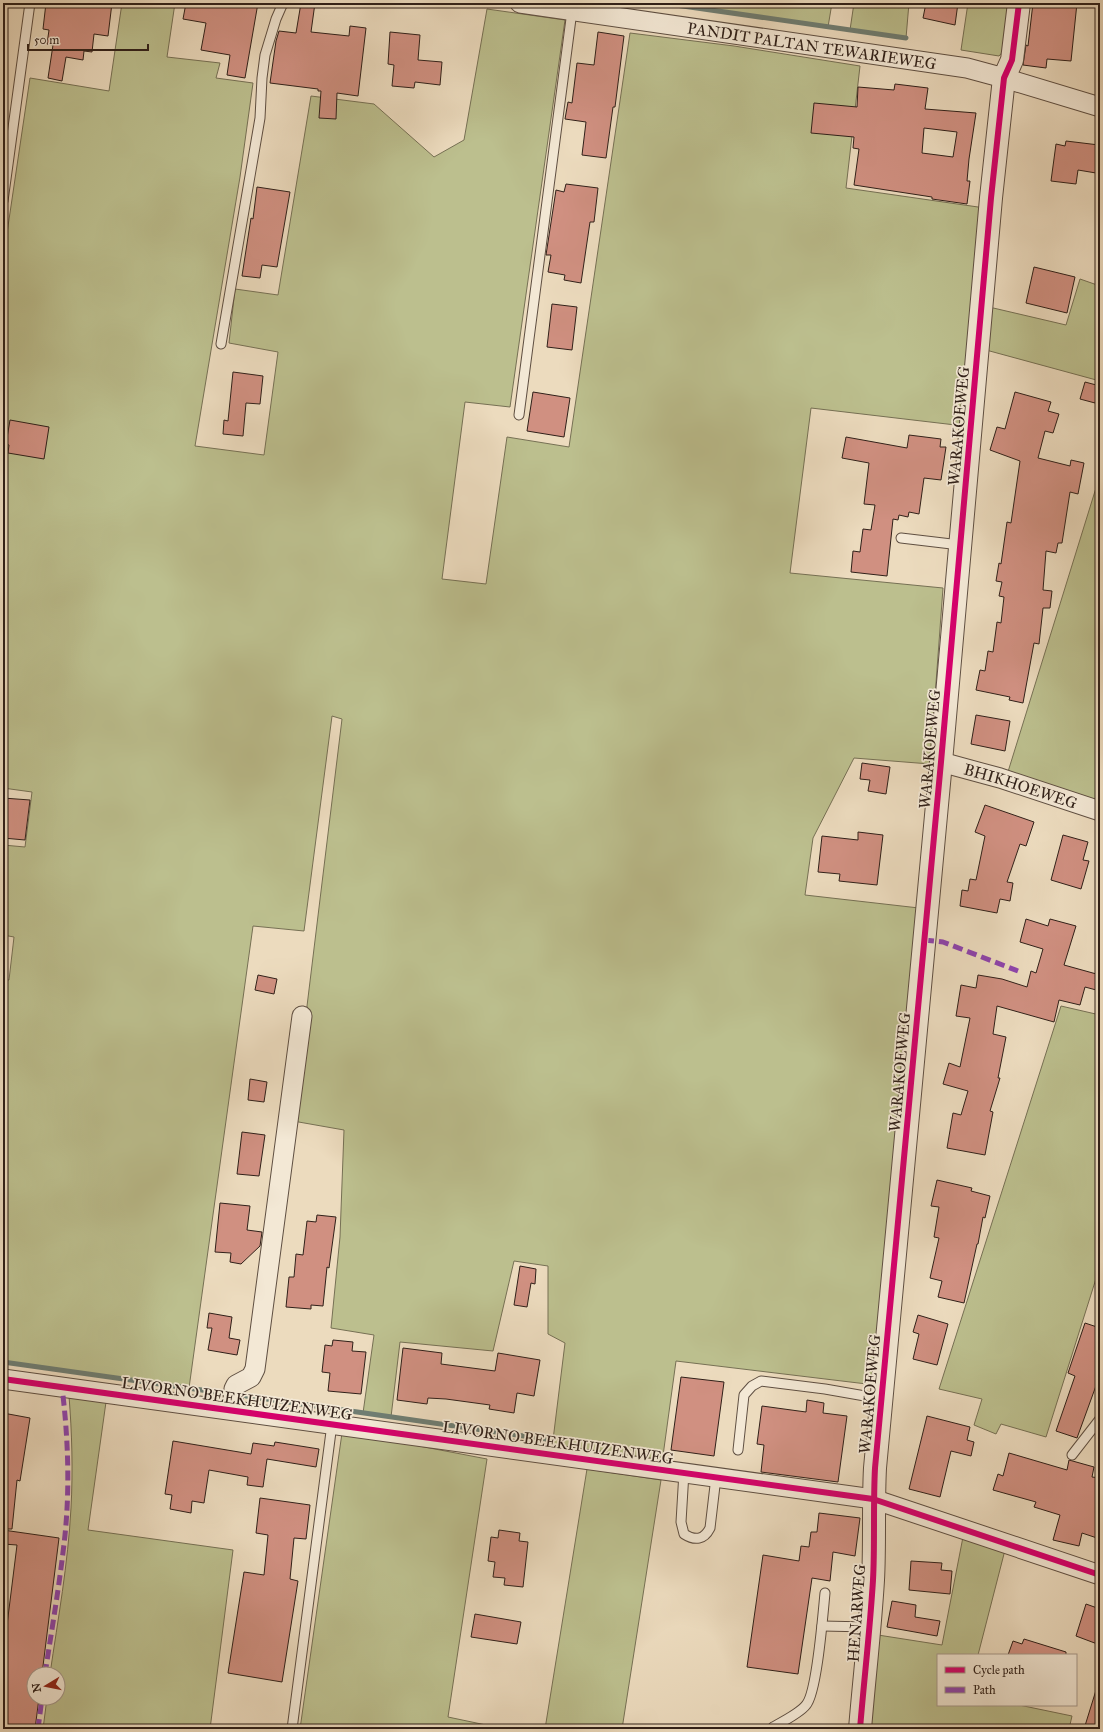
<svg xmlns="http://www.w3.org/2000/svg" width="1103" height="1732" font-family="'IM FELL Great Primer',serif">
<rect width="100%" height="100%" fill="#ecdbbe"/>
<filter id="stains"><feTurbulence type="fractalNoise" baseFrequency=".005" numOctaves="4"/><feColorMatrix values="0 0 0 0 .2 0 0 0 0 .09 0 0 0 0 .02 0 0 0 .5 -.17"/></filter>
<radialGradient id="worn" r=".72"><stop offset=".6" stop-color="#630" stop-opacity="0"/><stop offset="1" stop-color="#630" stop-opacity=".3"/></radialGradient>
<g fill="#bcbf8e" stroke="#767054">
<polygon points="122,3 175,3 167,57 220,63 216,78 253,83 240,177 195,446 264,455 278,352 229,343 235,289 278,295 311,96 374,104 434,157 464,140 487,9 565,20 510,407 465,402 442,579 486,584 507,437 569,447 630,33 734,46 860,66 846,188 985,208 964,426 811,408 790,573 943,588 930,764 854,758 813,838 805,895 919,908 875,1385 676,1361 662,1463 552,1448 565,1343 548,1334 548,1266 514,1261 493,1351 400,1342 391,1417 363,1413 374,1335 331,1328 340,1237 344,1130 293,1121 342,719 332,716 304,931 253,926 189,1388 3,1362 3,980 9,980 14,937 3,935 3,845 25,847 32,792 3,788 3,260 30,78 109,91"/>
<polygon points="662,3 832,3 828,27"/>
<polygon points="854,3 909,3 906,38 850,30"/>
<polygon points="968,3 1013,3 1008,46 999,56 961,50"/>
<polygon points="1080,279 1100,286 1100,381 986,350 989,307 1066,325"/>
<polygon points="1100,475 1100,802 1007,775"/>
<polygon points="1061,1006 1100,1015 1100,1046 1098,1055 1100,1056 1100,1266 1046,1437 1001,1424 996,1434 974,1425 982,1399 939,1389"/>
<path d="M 69,1396 L 106,1402 L 88,1530 L 233,1550 L 210,1729 L 43,1729 L 47,1698 L 58,1698 L 58,1674 L 50,1674 C 58,1619 68,1564 71,1508 C 73,1471 72,1433 69,1396 Z"/>
<polygon points="342,1433 414,1445 487,1459 448,1717 505,1729 300,1729"/>
<polygon points="587,1469 661,1480 622,1729 545,1729"/>
<polygon points="963,1537 1005,1550 978,1655 938,1655 938,1705 1019,1705 1072,1716 1069,1729 868,1729 878,1635 942,1645"/>
</g>
<g fill="none" stroke-linecap="round" stroke-linejoin="round">
<g stroke="#6f7d72" stroke-width="5">
<polyline points="662,3 906,38"/>
<polyline points="3,1362 223,1393"/>
<polyline points="246,1396 552,1440"/>
</g>
</g>
<g fill="#d09081" stroke="#302019" fill-rule="evenodd">
<polygon points="46,3 73,6 73,3 112,3 108,36 94,34 92,52 84,51 83,60 66,57 62,81 48,78 53,45 47,44 49,30 43,29"/>
<polygon points="186,3 213,3 236,7 237,3 258,3 245,78 227,75 230,55 201,50 206,23 183,19"/>
<polygon points="301,3 315,3 311,32 349,36 350,26 366,28 358,96 337,93 336,119 319,118 321,91 318,91 318,89 270,83 276,41 279,31 296,33"/>
<polygon points="926,3 958,3 955,25 923,18"/>
<polygon points="1033,3 1077,3 1071,61 1047,59 1046,68 1023,65 1026,45 1028,46"/>
<polygon points="390,32 420,35 418,60 442,62 440,85 415,82 414,88 392,86 394,65 388,64"/>
<polygon points="598,32 624,36 615,107 613,107 606,158 582,155 586,122 565,119 568,102 572,103 577,63 594,65"/>
<path d="M 895,84 L 928,88 L 925,109 L 976,113 L 969,159 L 967,181 L 970,181 L 967,204 L 932,199 L 932,197 L 854,185 L 859,149 L 853,148 L 854,137 L 811,133 L 814,103 L 857,107 L 858,87 L 894,90 ZM 924,128 L 957,132 L 953,157 L 922,153 Z"/>
<polygon points="1066,141 1099,145 1096,173 1078,170 1076,184 1051,181 1056,144 1065,146"/>
<polygon points="566,184 598,188 594,222 590,222 581,283 564,280 565,275 548,272 551,255 546,255 556,190 564,192"/>
<polygon points="257,187 290,192 277,267 262,265 260,278 242,276 251,218 253,219"/>
<polygon points="1034,267 1075,277 1067,313 1026,303"/>
<polygon points="552,304 577,307 572,350 547,347"/>
<polygon points="233,372 263,376 260,404 246,403 243,436 223,434 224,420 228,421"/>
<polygon points="1085,382 1100,386 1095,403 1080,399"/>
<polygon points="533,392 570,398 564,437 527,431"/>
<polygon points="1015,392 1051,402 1048,411 1059,414 1053,433 1045,431 1038,458 1070,466 1071,460 1084,463 1078,494 1070,492 1062,543 1058,543 1056,553 1046,551 1043,590 1052,591 1050,608 1043,608 1039,644 1034,643 1023,703 1009,700 1010,697 976,690 980,670 985,671 988,651 993,652 997,622 1001,623 1004,597 999,596 1002,582 996,581 999,563 1001,564 1007,522 1011,523 1020,461 990,450 997,427 1005,429"/>
<polygon points="10,420 49,427 44,459 8,453 9,445 6,444"/>
<polygon points="909,435 941,439 940,447 946,447 941,480 924,478 919,514 909,512 908,517 899,515 898,520 893,519 887,576 851,572 853,551 860,552 863,529 871,530 875,505 864,504 869,463 842,458 846,437 907,448"/>
<polygon points="976,715 1010,721 1005,751 971,744"/>
<polygon points="862,763 890,767 886,794 868,791 870,780 860,779"/>
<polygon points="3,798 30,800 25,840 3,838"/>
<polygon points="985,805 1034,822 1026,846 1020,844 1007,882 1013,883 1010,901 1000,899 997,913 960,906 962,890 968,891 970,879 976,880 985,836 975,832"/>
<polygon points="858,832 883,835 877,885 839,881 840,874 818,872 822,836 858,840"/>
<polygon points="1063,835 1088,842 1083,860 1089,861 1081,889 1051,880"/>
<polygon points="1026,919 1048,926 1050,919 1076,926 1064,965 1100,975 1100,991 1085,987 1080,1005 1059,1000 1054,1022 997,1006 993,1034 1006,1037 998,1078 1000,1078 990,1111 993,1112 985,1155 947,1148 953,1113 961,1115 968,1091 943,1084 949,1063 960,1067 970,1018 956,1016 961,985 976,988 978,975 1002,979 1027,987 1031,971 1036,973 1043,949 1020,942"/>
<polygon points="258,975 277,979 274,994 255,990"/>
<polygon points="250,1079 267,1082 264,1102 248,1100"/>
<polygon points="242,1132 265,1135 259,1176 237,1174"/>
<polygon points="937,1180 972,1188 971,1191 990,1196 985,1218 983,1217 978,1244 977,1244 964,1303 938,1297 942,1281 930,1278 939,1238 934,1237 939,1207 931,1206"/>
<polygon points="220,1203 250,1206 247,1230 262,1232 260,1246 241,1264 230,1262 231,1253 215,1252"/>
<polygon points="317,1215 336,1217 329,1268 327,1267 323,1306 311,1305 311,1309 286,1307 289,1277 294,1277 296,1254 303,1255 307,1221 316,1222"/>
<polygon points="520,1266 536,1269 535,1284 531,1283 527,1307 514,1305"/>
<polygon points="209,1313 232,1317 229,1338 240,1340 237,1355 208,1350 212,1328 207,1328"/>
<polygon points="918,1315 948,1324 937,1365 913,1359 919,1334 913,1332"/>
<polygon points="1085,1323 1100,1328 1100,1384 1097,1383 1077,1438 1056,1431 1075,1376 1068,1373"/>
<polygon points="333,1340 353,1342 352,1351 366,1352 361,1394 328,1391 330,1373 322,1372 325,1345 332,1346"/>
<polygon points="403,1348 442,1353 441,1364 495,1371 498,1353 540,1360 534,1396 517,1393 514,1413 489,1409 490,1405 446,1399 428,1398 427,1404 397,1400"/>
<polygon points="681,1377 724,1382 714,1456 671,1450"/>
<polygon points="807,1400 824,1403 823,1413 847,1416 838,1482 761,1472 764,1445 757,1444 762,1406 806,1412"/>
<polygon points="3,1413 30,1418 20,1481 17,1480 12,1529 3,1529"/>
<polygon points="927,1416 970,1427 967,1440 974,1442 971,1456 951,1451 940,1497 909,1489"/>
<polygon points="173,1441 251,1454 253,1443 274,1446 275,1442 319,1449 316,1467 267,1459 263,1487 247,1485 248,1477 209,1470 204,1503 192,1501 191,1513 170,1509 172,1495 165,1494"/>
<polygon points="1009,1453 1067,1470 1069,1460 1094,1467 1092,1477 1100,1478 1100,1539 1082,1533 1079,1546 1053,1540 1060,1515 1034,1507 1036,1502 993,1490 998,1474 1003,1476"/>
<polygon points="260,1498 310,1505 306,1539 294,1538 290,1579 298,1581 282,1682 228,1673 244,1572 264,1575 268,1535 256,1533"/>
<polygon points="819,1513 860,1518 855,1556 833,1552 830,1581 812,1578 798,1674 747,1667 763,1555 799,1561 801,1546 809,1547 811,1532 817,1532"/>
<polygon points="3,1530 59,1538 42,1674 34,1674 34,1698 39,1698 35,1729 3,1729 3,1657 17,1545 3,1544"/>
<polygon points="499,1530 520,1533 519,1541 528,1542 523,1587 504,1585 505,1578 493,1577 495,1562 488,1561 491,1537 498,1538"/>
<polygon points="911,1561 942,1563 941,1570 952,1571 950,1594 909,1590"/>
<polygon points="892,1601 916,1605 915,1617 940,1621 937,1636 887,1627"/>
<polygon points="1086,1604 1100,1609 1100,1645 1076,1636"/>
<polygon points="475,1614 521,1622 517,1644 471,1637"/>
<polygon points="1024,1639 1066,1652 1066,1655 1008,1655 1013,1641 1022,1644"/>
<polygon points="1097,1687 1100,1687 1100,1729 1084,1729"/>
</g>
<g fill="none" stroke-linecap="round" stroke-linejoin="round">
<defs>
<g id="service">
<polyline points="3,201 30,3"/>
<polyline points="221,344 260,118 262,78 265,55 276,19 283,3"/>
<polyline points="519,415 572,11"/>
<polyline points="901,538 960,545"/>
<polyline points="738,1450 744,1395 752,1386 761,1381 825,1389 882,1399"/>
<polyline points="1072,1455 1100,1419"/>
<path d="M 684,1472 L 681,1522 L 684,1534 C 695,1541 704,1540 710,1528 L 716,1477"/>
<polyline points="822,1626 869,1627"/>
<path d="M 773,1727 C 782,1722 800,1713 806,1705 C 817,1693 823,1613 825,1593"/>
<polyline points="292,1729 332,1424"/>
</g>
<g id="minor">
<path id="s1" d="M 520,3 L 967,68 L 1004,78 L 1100,107"/>
<path id="s2" d="M 941,762 L 1000,778 L 1100,811"/>
<polyline points="3,1379 873,1499 1100,1575"/>
<polyline points="232,1410 234,1389 236,1385 251,1377 255,1369 302,1016"/>
</g>
<path id="tertiary" d="M 860,1729 C 864,1680 870,1630 873,1580 C 875,1543 873,1506 875,1468 L 941,762 L 991,198 L 1004,78 L 1012,60 L 1019,3"/>
</defs>
<use href="#service" stroke="#5f4f42" stroke-width="11"/>
<use href="#minor" stroke="#5f4f42" stroke-width="21"/>
<use href="#tertiary" stroke="#5f4f42" stroke-width="24"/>
<use href="#service" stroke="#f3e8d5" stroke-width="9"/>
<use href="#minor" stroke="#f3e8d5" stroke-width="19"/>
<use href="#tertiary" stroke="#f3e8d5" stroke-width="22"/>
<g stroke="#8e44ad" stroke-width="5" stroke-dasharray="10 5" stroke-linecap="butt">
<polyline points="924,940 943,942 1018,971"/>
<path d="M 45,1674 C 52,1628 60,1582 65,1535 C 70,1486 68,1436 62,1387"/>
<polyline points="38,1729 42,1698"/>
</g>
<defs>
<g id="cycleway">
<polyline points="3,1379 873,1499 1100,1575"/>
<path d="M 860,1729 C 864,1680 870,1630 873,1580 C 875,1543 873,1506 875,1468 L 941,762 L 991,198 L 1004,78 L 1012,60 L 1019,3"/>
</g>
</defs>
<use href="#cycleway" stroke="#f3e8d5" stroke-width="8"/>
<use href="#cycleway" stroke="#d6006c" stroke-width="6"/>
</g>
<g text-anchor="middle" stroke-width="3.5" stroke-linejoin="round" paint-order="stroke">
<g font-size="16" fill="#302019" stroke="#f3e8d5">
<text dy="6" stroke="none"><textPath href="#s1" startOffset="295">PANDIT PALTAN TEWARIEWEG</textPath></text>
<text transform="translate(958 426) rotate(-85)" y="6">WARAKOEWEG</text>
<text transform="translate(929 749) rotate(-85)" y="6">WARAKOEWEG</text>
<text dy="6" stroke="none"><textPath href="#s2" startOffset="83">BHIKHOEWEG</textPath></text>
<text transform="translate(899 1072) rotate(-85)" y="6">WARAKOEWEG</text>
<text transform="translate(869 1394) rotate(-85)" y="6">WARAKOEWEG</text>
<text transform="translate(237 1398) rotate(8)" y="6">LIVORNO BEEKHUIZENWEG</text>
<text transform="translate(558 1442) rotate(8)" y="6">LIVORNO BEEKHUIZENWEG</text>
<text transform="translate(856 1613) rotate(-86)" y="6">HENARWEG</text>
</g>
</g>
<rect width="1103" height="1732" fill="none" stroke="#ecdbbe" stroke-width="16"/>
<rect x="4" y="4" width="1095" height="1724" fill="none" stroke="#302019" stroke-width="2"/>
<rect x="8" y="8" width="1087" height="1716" fill="none" stroke="#302019"/>
<rect x="937" y="1654" width="140" height="52" fill="#f3e8d5" stroke="#a5988a"/>
<rect x="945" y="1667" width="20" height="6" fill="#d6006c" stroke="#a5988a"/>
<text x="973" y="1674" font-size="12" fill="#302019">Cycle path</text>
<rect x="945" y="1687" width="20" height="6" fill="#8e44ad" stroke="#a5988a"/>
<text x="973" y="1694" font-size="12" fill="#302019">Path</text>
<g transform="translate(46 1686) rotate(260)"><circle r="19" fill="#f3e8d5" stroke="#a5988a"/>
<path d="M0-3L7 15L0 10L-7 15Z" fill="#8f2418"/>
<text y="-6" font-size="11" font-weight="bold" text-anchor="middle" fill="#302019">N</text>
</g>
<path d="M28 44v6h120v-6" fill="none" stroke="#302019" stroke-width="2"/>
<text x="34" y="44" font-size="12" fill="#302019" stroke="#f3e8d5" stroke-width="3" paint-order="stroke">50 m</text>
<rect width="100%" height="100%" filter="url(#stains)"/>
<rect width="100%" height="100%" fill="url(#worn)"/>
</svg>
